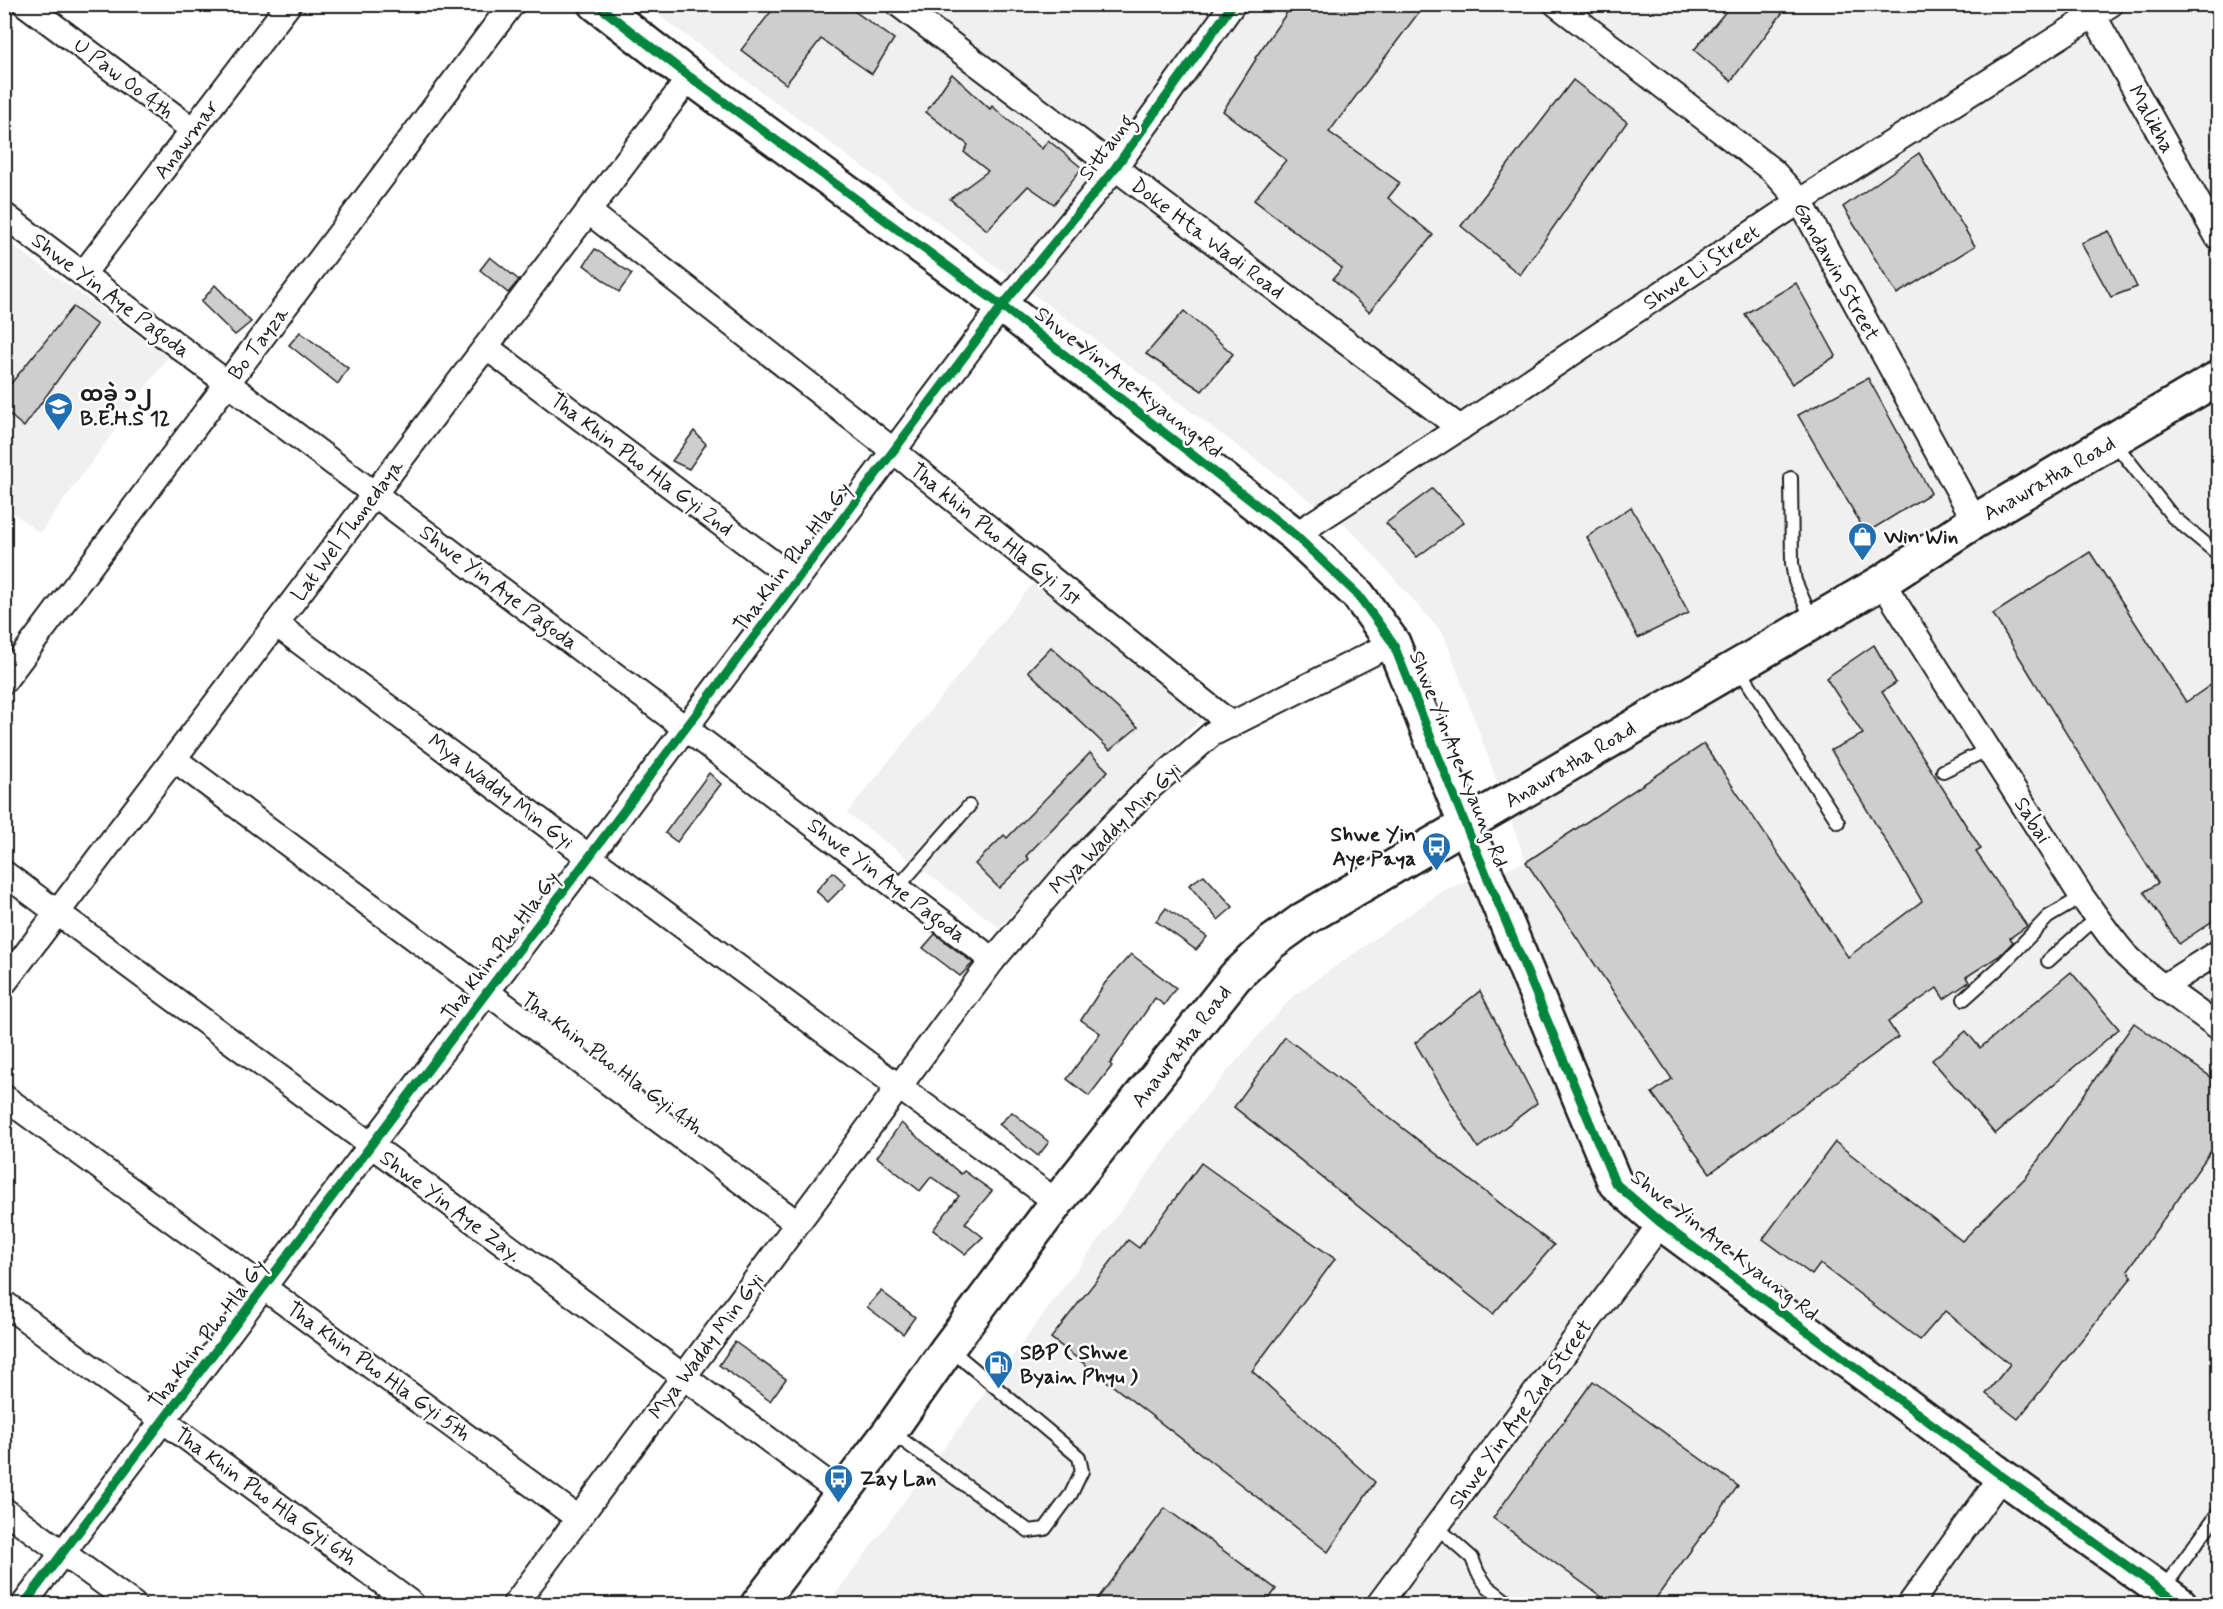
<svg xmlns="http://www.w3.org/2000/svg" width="2223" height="1609" font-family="Mynerve,'Noto Sans Myanmar',sans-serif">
<rect width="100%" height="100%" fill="#fff"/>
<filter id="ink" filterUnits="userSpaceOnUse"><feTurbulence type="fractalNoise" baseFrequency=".0167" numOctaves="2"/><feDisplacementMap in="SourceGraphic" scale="12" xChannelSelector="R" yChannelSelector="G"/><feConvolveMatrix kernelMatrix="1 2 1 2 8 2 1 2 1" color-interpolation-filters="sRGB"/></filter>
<g filter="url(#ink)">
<g fill="#f0f0f0">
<polygon points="645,5 2218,5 2218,1604 828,1604 1205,1097 1293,996 1446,889 1526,862 1444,635 1353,532"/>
<polygon points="4,239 168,357 40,533 5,507"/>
<polygon points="1035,581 1203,717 999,927 847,813"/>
</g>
<g fill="#cecece" stroke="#1c1c1c" stroke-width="1.5">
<polygon points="777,4 844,4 894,39 872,74 821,39 786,84 741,50"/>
<polygon points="1293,4 1425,4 1329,132 1400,183 1388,198 1433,235 1369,312 1333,279 1342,268 1254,200 1286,160 1223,111 1256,59 1255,58"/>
<polygon points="1732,4 1789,4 1731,81 1694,50"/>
<polygon points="952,74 990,109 992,106 1042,149 1048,140 1082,168 1054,204 1028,186 987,230 950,199 988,171 964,152 968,145 926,112"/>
<polygon points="1573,80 1627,122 1520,275 1461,226"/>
<polygon points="1919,153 1975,246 1897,294 1843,207"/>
<polygon points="2109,231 2137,287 2111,297 2081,243"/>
<polygon points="595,249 632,274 619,292 584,265"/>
<polygon points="490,257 519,280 508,293 480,270"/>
<polygon points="1796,283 1836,356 1792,384 1745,314"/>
<polygon points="215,285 251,322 235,335 201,302"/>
<polygon points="73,307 97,325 24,427 4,410 4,392"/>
<polygon points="1184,311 1233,354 1202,391 1146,354"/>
<polygon points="300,332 348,368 338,384 289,345"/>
<polygon points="1868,378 1931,493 1866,533 1798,415"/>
<polygon points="694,431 706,444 689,469 672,461"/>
<polygon points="1432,489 1464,522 1417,557 1386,523"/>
<polygon points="1631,507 1689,613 1638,638 1587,537"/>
<polygon points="2090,552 2186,702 2218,680 2218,917 2179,944 2144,892 2158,883 1993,614"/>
<polygon points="1874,645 1896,683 1882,692 1981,849 1976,852 2027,926 2010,938 2013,942 1999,956 1966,977 1969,982 1944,999 1937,988 1888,1022 1898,1037 1710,1173 1652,1093 1672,1079 1526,862 1704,744 1848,957 1922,901 1831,750 1863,734 1826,678"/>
<polygon points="1051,647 1138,727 1110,750 1028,671"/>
<polygon points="1090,753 1108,771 1026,856 1029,859 999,888 975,864 1004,835 1007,838"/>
<polygon points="709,773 721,784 677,842 665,833"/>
<polygon points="833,872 846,884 828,902 816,891"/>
<polygon points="1204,875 1233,907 1218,920 1189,885"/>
<polygon points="1166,908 1207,937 1196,950 1156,921"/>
<polygon points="935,934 973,963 960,976 923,948"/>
<polygon points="1131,954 1176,988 1164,1005 1155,998 1110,1064 1112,1066 1089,1096 1067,1079 1100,1033 1081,1020 1105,983"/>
<polygon points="2071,972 2119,1029 1995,1134 1932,1060 1966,1031 1980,1048"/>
<polygon points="1480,991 1537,1103 1478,1148 1415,1043"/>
<polygon points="2134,1023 2218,1082 2218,1141 2128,1270 2132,1277 2018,1419 1986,1394 2010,1364 1945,1311 1920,1340 1820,1264 1812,1275 1763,1239 1835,1142 1962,1241 2027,1176"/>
<polygon points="1285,1037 1554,1245 1493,1314 1234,1107"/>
<polygon points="1012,1112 1049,1142 1038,1156 999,1124"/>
<polygon points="901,1123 961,1174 964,1171 992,1191 965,1223 983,1237 965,1254 933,1230 959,1196 931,1177 920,1191 877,1157"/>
<polygon points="1201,1163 1335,1259 1252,1371 1375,1482 1328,1552 1051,1338 1128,1240 1139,1248"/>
<polygon points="881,1291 915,1317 903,1334 867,1307"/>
<polygon points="735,1342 786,1379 770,1401 719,1365"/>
<polygon points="1593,1381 1738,1486 1651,1605 1613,1605 1493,1518"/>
<polygon points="1165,1508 1276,1589 1265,1605 1093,1605"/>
</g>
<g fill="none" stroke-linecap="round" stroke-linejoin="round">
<defs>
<g id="lane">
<polyline points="2113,441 2173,517 2218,554"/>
<polyline points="1791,478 1792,563 1795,581 1812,620"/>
<polyline points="1738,667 1838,822"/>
<polyline points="1943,771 1989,749"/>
<polyline points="897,888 969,806"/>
<polyline points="2048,961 2097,917"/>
<polyline points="1964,999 2002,965 2048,917 2082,897"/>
<polyline points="891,1432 1029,1531 1045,1529 1071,1494 1082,1471 1079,1457 950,1349"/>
<polyline points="1437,1527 1472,1558 1478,1573 1487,1586 1510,1604"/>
<polyline points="2163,1589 2218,1513"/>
</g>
<g id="street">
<polyline points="25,4 193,130"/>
<polyline points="898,4 1460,428"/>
<polyline points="1556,4 1773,171 1800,201 1975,521"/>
<polyline points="2082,5 2094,16 2218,238"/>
<polyline points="588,211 895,452 1232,725"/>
<polyline points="4,215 993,960"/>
<polyline points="83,274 289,4"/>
<polyline points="486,347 797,581"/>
<polyline points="1295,535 1460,428 1800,201 2111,4"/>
<path d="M 1882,582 L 2082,897 C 2096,916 2109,936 2124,953 C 2152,982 2187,1003 2218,1027"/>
<polyline points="276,624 899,1087 1057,1202"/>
<polyline points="4,681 512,4"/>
<polyline points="174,759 797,1223"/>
<polyline points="4,873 842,1494"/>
<polyline points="4,983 690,77"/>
<polyline points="2163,987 2218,952"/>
<polyline points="4,1097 578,1518"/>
<polyline points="4,1303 412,1604"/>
<polyline points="4,1510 133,1604"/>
<polyline points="24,1604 589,857 1002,306 1115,168 1233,4"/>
<polyline points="515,1604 993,960 1074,865 1146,791 1212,734 1393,643"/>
<polyline points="1379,1604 1661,1223"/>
<polyline points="1910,1604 2002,1476"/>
</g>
<g id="secondary">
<polyline points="596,4 690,77 1002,306 1295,535 1358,595 1393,643 1466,826 1615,1183 1661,1223 2002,1476 2180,1604"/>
<polyline points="758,1604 890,1431 948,1348 1057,1202 1235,977 1272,942 1304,919 1882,582 1975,521 2218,378"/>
</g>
</defs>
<use href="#lane" stroke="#1c1c1c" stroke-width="16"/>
<use href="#street" stroke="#1c1c1c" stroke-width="28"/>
<use href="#secondary" stroke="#1c1c1c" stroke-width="38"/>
<use href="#lane" stroke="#fff" stroke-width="12"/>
<use href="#street" stroke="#fff" stroke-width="24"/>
<use href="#secondary" stroke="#fff" stroke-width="33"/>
<defs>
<g id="cycleway">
<polyline points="596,4 690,77 1002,306 1295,535 1358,595 1393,643 1466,826 1615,1183 1661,1223 2002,1476 2180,1604"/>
<polyline points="24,1604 589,857 1002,306 1115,168 1233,4"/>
</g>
</defs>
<use href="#cycleway" stroke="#fff" stroke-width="13"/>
<use href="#cycleway" stroke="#00873e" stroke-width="9"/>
</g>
</g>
<defs>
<symbol id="school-pin" viewBox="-11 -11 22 30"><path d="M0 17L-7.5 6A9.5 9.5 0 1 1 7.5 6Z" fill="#1f6fb2" stroke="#fff"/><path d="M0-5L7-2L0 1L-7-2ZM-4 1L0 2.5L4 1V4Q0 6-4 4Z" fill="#fff"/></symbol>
<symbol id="shop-pin" viewBox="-11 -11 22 30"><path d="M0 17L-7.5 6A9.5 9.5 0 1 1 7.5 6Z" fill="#1f6fb2" stroke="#fff"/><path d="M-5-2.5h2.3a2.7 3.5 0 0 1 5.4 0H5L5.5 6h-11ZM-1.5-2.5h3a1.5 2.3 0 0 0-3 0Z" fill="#fff"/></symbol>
<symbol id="bus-pin" viewBox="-11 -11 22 30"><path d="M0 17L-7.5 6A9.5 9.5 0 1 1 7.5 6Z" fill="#1f6fb2" stroke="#fff"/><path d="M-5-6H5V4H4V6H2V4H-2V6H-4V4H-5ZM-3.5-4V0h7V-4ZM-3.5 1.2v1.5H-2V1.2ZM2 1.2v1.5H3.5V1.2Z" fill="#fff"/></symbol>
<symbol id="fuel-pin" viewBox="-11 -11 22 30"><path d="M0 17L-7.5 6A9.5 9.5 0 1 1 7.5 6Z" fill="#1f6fb2" stroke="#fff"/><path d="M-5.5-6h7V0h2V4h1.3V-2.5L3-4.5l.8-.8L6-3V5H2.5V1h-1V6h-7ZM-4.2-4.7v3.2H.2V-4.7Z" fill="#fff"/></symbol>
</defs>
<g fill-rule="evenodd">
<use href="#school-pin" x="42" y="390" width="33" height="45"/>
<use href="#shop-pin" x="1846" y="520" width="33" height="45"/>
<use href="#bus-pin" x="1420" y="830" width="33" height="45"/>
<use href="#fuel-pin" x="982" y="1348" width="33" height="45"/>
<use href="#bus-pin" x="822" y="1462" width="33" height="45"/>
</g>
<g text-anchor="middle" stroke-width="5" stroke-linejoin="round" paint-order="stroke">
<g font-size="21" fill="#1c1c1c" stroke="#fff">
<text transform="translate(124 78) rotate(37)" y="7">U Paw Oo 4th</text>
<text transform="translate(2152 119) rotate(61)" y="7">Malikha</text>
<text transform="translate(186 139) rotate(-53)" y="7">Anawmar</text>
<text transform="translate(1106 147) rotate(-53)" y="7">Sittaung</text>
<text transform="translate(1208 238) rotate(37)" y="7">Doke Hta Wadi Road</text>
<text transform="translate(1701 267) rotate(-34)" y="7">Shwe Li Street</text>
<text transform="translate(1837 271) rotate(61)" y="7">Gandawin Street</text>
<text transform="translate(111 295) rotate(37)" y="7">Shwe Yin Aye Pagoda</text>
<text transform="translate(258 343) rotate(-53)" y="7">Bo Tayza</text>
<text transform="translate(1129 382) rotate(38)" y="7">Shwe Yin Aye Kyaung Rd</text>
<text transform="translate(642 464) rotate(37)" y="7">Tha Khin Pho Hla Gyi 2nd</text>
<text transform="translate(2049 478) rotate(-30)" y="7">Anawratha Road</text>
<text transform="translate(347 530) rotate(-53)" y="7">Lat Wel Thonedaya</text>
<text transform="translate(996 534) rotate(39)" y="7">Tha khin Pho Hla Gyi 1st</text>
<text transform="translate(792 557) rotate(-53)" y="7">Tha Khin Pho Hla Gy</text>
<text transform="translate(499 587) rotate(37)" y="7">Shwe Yin Aye Pagoda</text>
<text transform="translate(1459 759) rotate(68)" y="7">Shwe Yin Aye Kyaung Rd</text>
<text transform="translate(1570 764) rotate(-31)" y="7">Anawratha Road</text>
<text transform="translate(501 791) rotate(37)" y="7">Mya Waddy Min Gyi</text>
<text transform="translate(2033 820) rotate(58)" y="7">Sabai</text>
<text transform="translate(1115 828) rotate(-45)" y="7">Mya Waddy Min Gyi</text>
<text transform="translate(887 880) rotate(37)" y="7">Shwe Yin Aye Pagoda</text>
<text transform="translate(500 946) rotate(-53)" y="7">Tha Khin Pho Hla Gy</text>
<text transform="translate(1181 1046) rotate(-52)" y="7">Anawratha Road</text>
<text transform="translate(612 1063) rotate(37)" y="7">Tha Khin Pho Hla Gyi 4th</text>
<text transform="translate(451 1206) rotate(37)" y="7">Shwe Yin Aye Zay.</text>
<text transform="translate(1725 1245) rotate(38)" y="7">Shwe Yin Aye Kyaung Rd</text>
<text transform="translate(207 1334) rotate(-53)" y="7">Tha Khin Pho Hla Gy</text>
<text transform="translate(706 1346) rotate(-53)" y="7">Mya Waddy Min Gyi</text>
<text transform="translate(379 1371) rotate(36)" y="7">Tha Khin Pho Hla Gyi 5th</text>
<text transform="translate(1520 1414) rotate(-54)" y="7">Shwe Yin Aye 2nd Street</text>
<text transform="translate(266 1496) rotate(36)" y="7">Tha Khin Pho Hla Gyi 6th</text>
</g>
<g font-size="21" font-weight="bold" fill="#1c1c1c" stroke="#fff" text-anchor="start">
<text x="80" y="401">ထခွဲ ၁၂<tspan x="80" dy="24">B.E.H.S 12</tspan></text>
<text x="1884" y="543">Win Win</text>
<text x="1416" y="841" text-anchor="end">Shwe Yin<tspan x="1416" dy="24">Aye Paya</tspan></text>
<text x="1020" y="1359">SBP ( Shwe<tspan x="1020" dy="24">Byain Phyu )</tspan></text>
<text x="860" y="1485">Zay Lan</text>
</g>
</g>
<rect width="2223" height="1609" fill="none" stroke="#fff" stroke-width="24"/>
<rect x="12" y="12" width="2199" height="1585" fill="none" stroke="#1c1c1c" stroke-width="2" filter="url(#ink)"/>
</svg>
